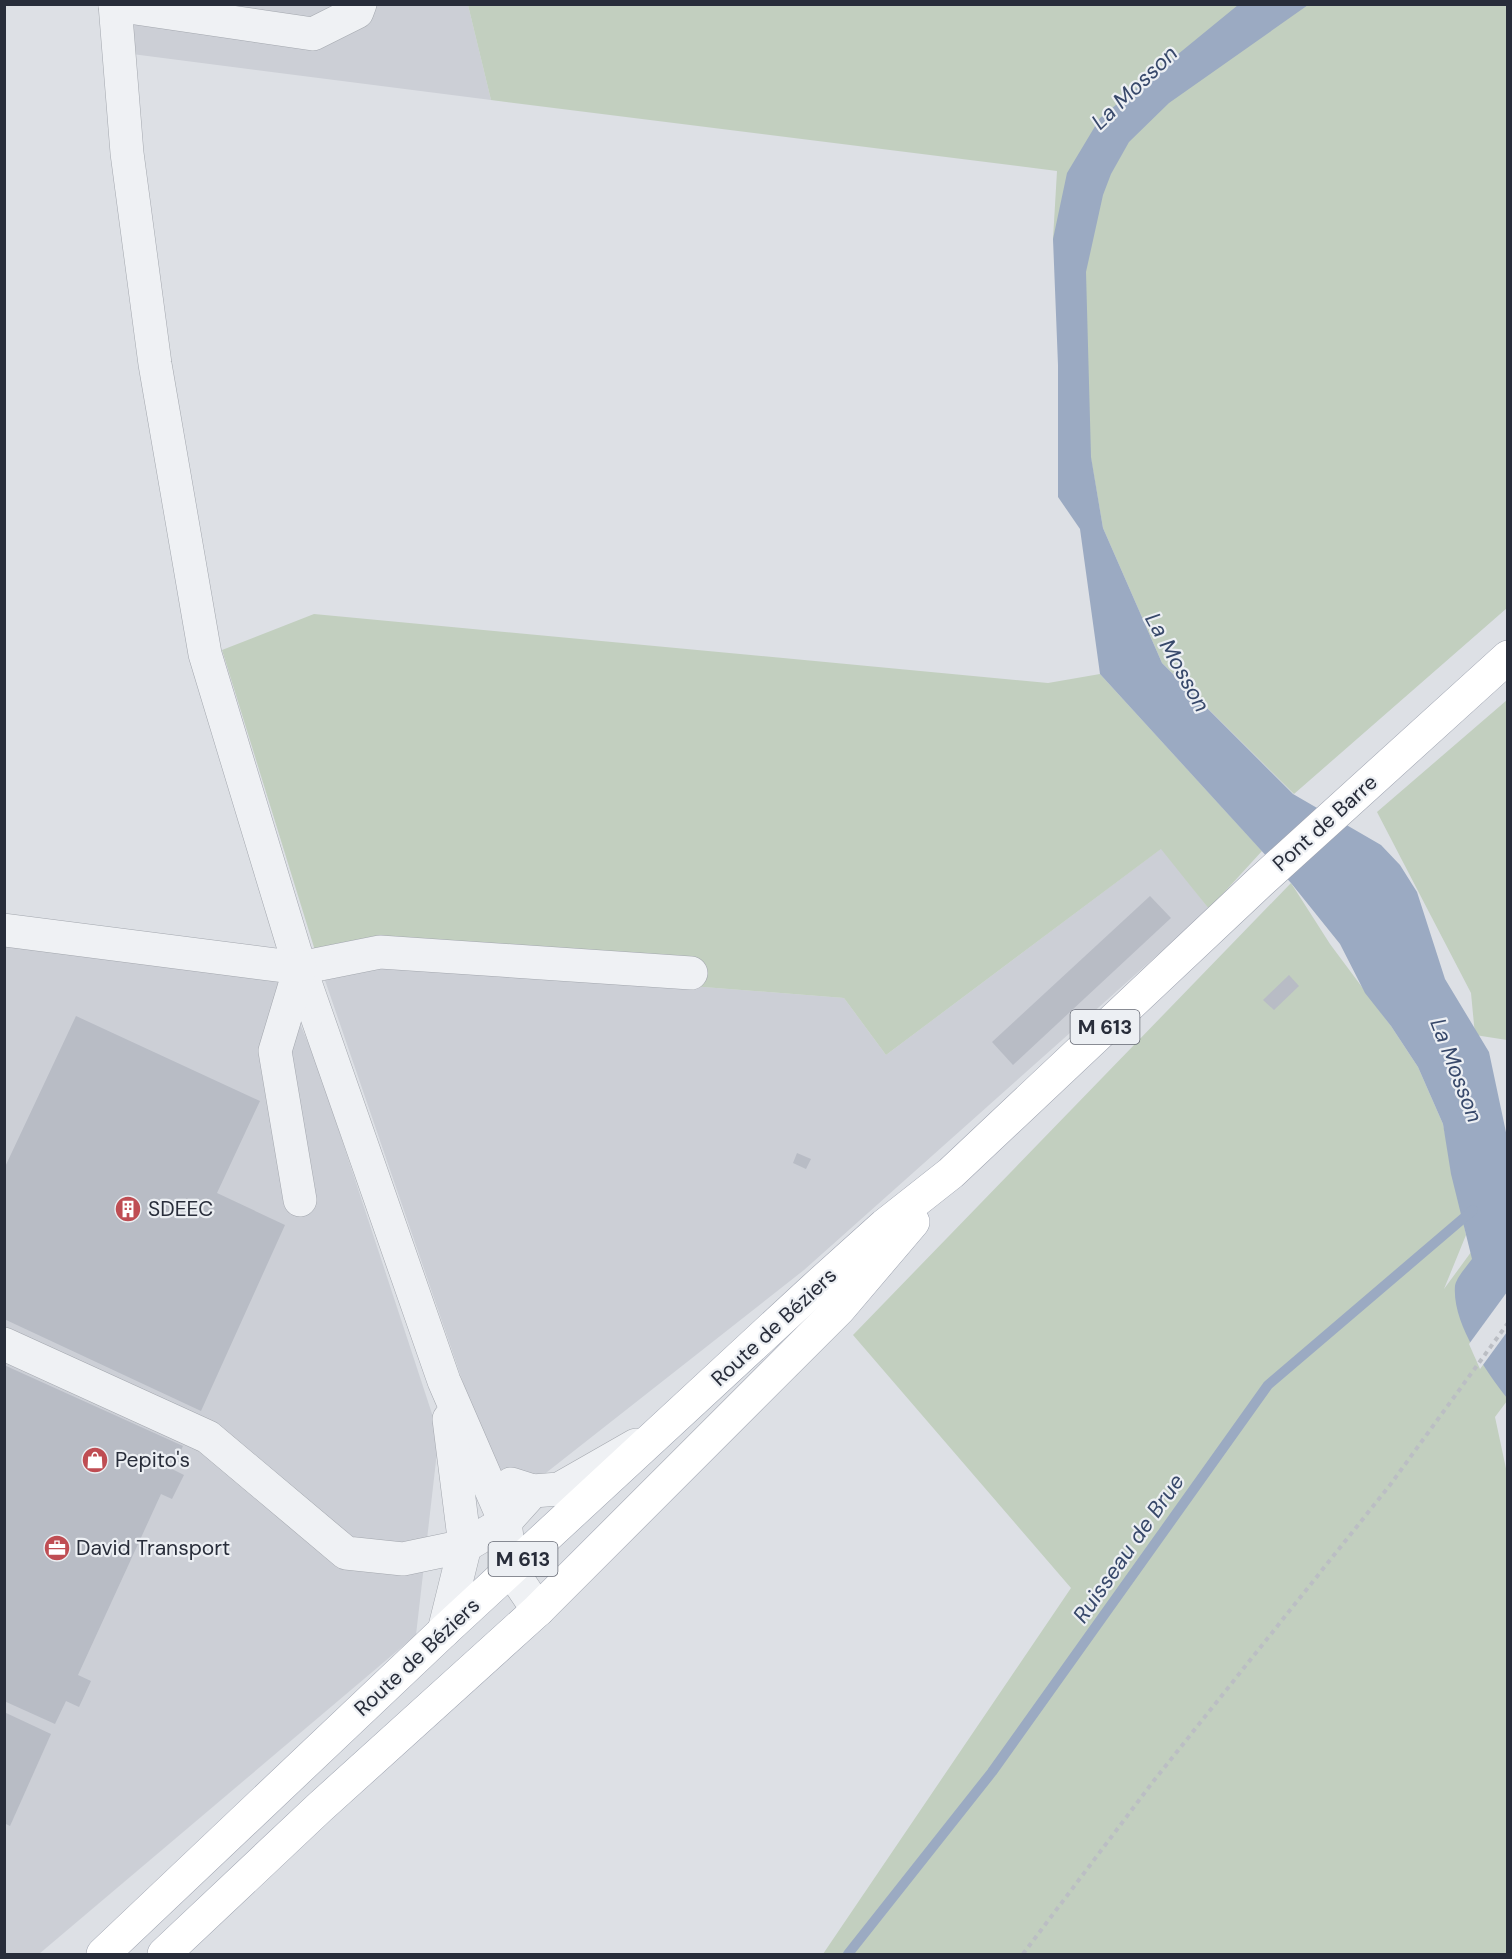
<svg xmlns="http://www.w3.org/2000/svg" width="1512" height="1959" font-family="'DM Sans',sans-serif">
<rect width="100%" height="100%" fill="#dde0e5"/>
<g fill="#cccfd6">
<polygon points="131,5 468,5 491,100 132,54"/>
<polygon points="1162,848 1209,909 804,1270 505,1505 317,957 844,998 886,1055"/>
<polygon points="4,920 280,976 317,1064 439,1435 416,1635 39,1954 4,1954"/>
</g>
<g fill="#c2cfbf">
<polygon points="468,5 1507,5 1507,608 1294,794 1162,663 1103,528 1053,239 1057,171 491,100"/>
<polygon points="314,614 1048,683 1100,674 1262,851 1209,909 1161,849 886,1055 844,998 317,957 222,650"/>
<polygon points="1507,700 1507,1040 1475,1035 1471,993 1377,812"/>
<polygon points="1291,883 1330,944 1391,1026 1418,1067 1443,1124 1466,1235 1444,1289 1507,1203 1507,1401 1495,1417 1508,1478 1507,1954 823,1954 1071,1588 853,1335"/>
</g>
<path fill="#9baac2" d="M 1238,5 L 1308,5 L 1169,103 L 1129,142 L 1111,174 L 1103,195 L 1086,272 L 1091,457 L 1103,528 L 1162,663 L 1293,794 L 1381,845 L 1400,865 L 1417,892 L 1445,979 L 1489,1052 L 1507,1137 L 1507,1398 C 1486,1371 1452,1323 1455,1286 C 1456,1278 1467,1266 1472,1259 L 1451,1174 L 1443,1124 L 1418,1067 L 1391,1026 L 1365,993 L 1340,944 L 1291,883 L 1100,674 L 1080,529 L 1058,497 L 1058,365 L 1053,239 L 1067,173 L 1100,118 Z"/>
<polygon fill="#dde0e5" points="1507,1292 1507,1332 1480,1369 1469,1344"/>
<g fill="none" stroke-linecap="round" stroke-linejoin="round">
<polyline stroke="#9baac2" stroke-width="10" points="848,1954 992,1772 1268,1385 1473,1210"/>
</g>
<g fill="#b8bcc5">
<polygon points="1150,896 1171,918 1013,1065 992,1042"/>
<polygon points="1289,975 1299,986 1274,1010 1263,1000"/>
<polygon points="76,1016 260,1101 217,1193 285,1225 201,1411 4,1319 4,1169"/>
<polygon points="797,1153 811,1159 806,1169 793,1163"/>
<polygon points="4,1365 183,1446 172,1469 184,1475 172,1499 161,1494 78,1675 91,1681 79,1707 66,1701 55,1724 4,1701"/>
<polygon points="4,1712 51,1734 10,1826 4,1823"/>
</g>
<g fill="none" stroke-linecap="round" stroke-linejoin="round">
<defs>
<g id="minor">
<polyline points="115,4 127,153 155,364 205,654 300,968 444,1381 505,1522 511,1570 538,1610"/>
<polyline points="115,5 313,34 357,12 360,4"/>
<polyline points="4,930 300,968 380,952 691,973"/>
<polyline points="300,968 275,1051 300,1200"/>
<polyline points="4,1344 208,1437 346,1553 403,1559 465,1546 505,1522 533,1491"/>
<polyline points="511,1484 533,1491 559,1489 636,1445"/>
<polyline points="444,1631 465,1546 449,1419"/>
</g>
<g id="major">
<polyline points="103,1954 444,1631 816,1287 885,1225 951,1173 1260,882 1508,657"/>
<polyline points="164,1954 319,1808 538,1610 839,1309 913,1222"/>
</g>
</defs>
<use href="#minor" stroke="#a3a7ae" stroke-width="34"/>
<use href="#major" stroke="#9ea3b0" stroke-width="34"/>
<polyline stroke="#bbbec4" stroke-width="4" stroke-dasharray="4.5 4.5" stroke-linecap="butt" points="1023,1954 1152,1783 1390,1485 1508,1323"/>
<use href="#minor" stroke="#eff1f4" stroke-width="33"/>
<use href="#major" stroke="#fff" stroke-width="33"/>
</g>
<defs>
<symbol id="building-disc" viewBox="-11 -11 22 22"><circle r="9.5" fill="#bf4d53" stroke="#eceff3"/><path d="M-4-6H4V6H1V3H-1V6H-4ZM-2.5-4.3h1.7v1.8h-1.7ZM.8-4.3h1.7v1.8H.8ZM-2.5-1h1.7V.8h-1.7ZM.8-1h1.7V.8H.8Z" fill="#fff"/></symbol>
<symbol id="shop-disc" viewBox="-11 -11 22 22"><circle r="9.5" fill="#bf4d53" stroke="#eceff3"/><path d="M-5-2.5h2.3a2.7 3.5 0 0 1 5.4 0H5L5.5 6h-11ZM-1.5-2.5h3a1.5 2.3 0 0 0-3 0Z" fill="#fff"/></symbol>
<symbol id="office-disc" viewBox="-11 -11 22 22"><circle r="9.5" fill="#bf4d53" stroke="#eceff3"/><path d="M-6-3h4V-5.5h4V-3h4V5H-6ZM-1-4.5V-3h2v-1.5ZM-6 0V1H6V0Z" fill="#fff"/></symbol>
</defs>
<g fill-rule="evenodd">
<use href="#building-disc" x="113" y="1194" width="30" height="30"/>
<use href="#shop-disc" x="80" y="1445" width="30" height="30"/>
<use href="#office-disc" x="42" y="1533" width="30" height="30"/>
</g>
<g text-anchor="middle" stroke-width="4.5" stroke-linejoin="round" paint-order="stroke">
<g fill="#eceff3" stroke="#636772" stroke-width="1.5">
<rect x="1070.5" y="1010" width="69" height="34" rx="4.5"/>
<rect x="488.5" y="1542" width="69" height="34" rx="4.5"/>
</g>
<g font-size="20" font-weight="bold" fill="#282d3a">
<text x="1105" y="1034">M 613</text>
<text x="523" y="1566">M 613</text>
</g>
<g font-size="21" fill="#282d3a" stroke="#eceff3">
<text transform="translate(1325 823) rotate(-42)" y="7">Pont de Barre</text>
<text transform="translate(774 1327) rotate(-43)" y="7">Route de Béziers</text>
<text transform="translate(417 1657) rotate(-43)" y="7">Route de Béziers</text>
</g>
<g font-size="21" fill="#282d3a" stroke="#eceff3" text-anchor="start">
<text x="148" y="1216">SDEEC</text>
<text x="115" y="1467">Pepito's</text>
<text x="76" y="1555">David Transport</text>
</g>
<g font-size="22" font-style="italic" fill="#37486a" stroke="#eceff3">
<text transform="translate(1134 87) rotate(-44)" y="8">La Mosson</text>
<text transform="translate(1178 662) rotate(61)" y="8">La Mosson</text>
<text transform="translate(1457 1070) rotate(69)" y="8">La Mosson</text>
<text transform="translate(1128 1548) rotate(-55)" y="8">Ruisseau de Brue</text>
</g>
</g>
<rect width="1512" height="1959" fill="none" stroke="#282d3a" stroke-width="12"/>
</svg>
